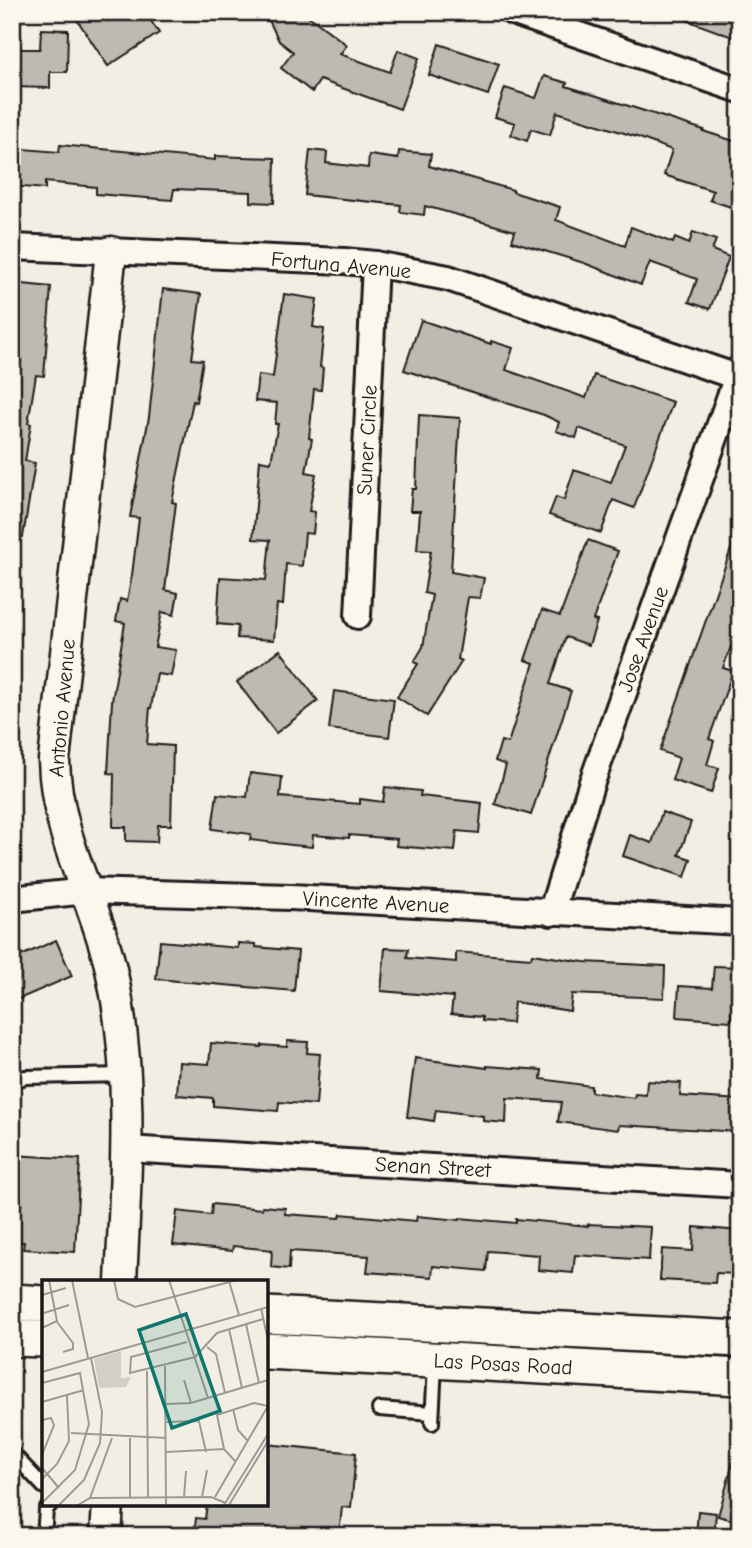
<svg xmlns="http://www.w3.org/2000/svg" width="752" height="1548" font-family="'Comic Neue',sans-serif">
<rect width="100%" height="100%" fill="#f2eee4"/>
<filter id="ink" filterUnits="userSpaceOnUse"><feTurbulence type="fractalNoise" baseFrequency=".0143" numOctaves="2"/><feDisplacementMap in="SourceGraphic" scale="14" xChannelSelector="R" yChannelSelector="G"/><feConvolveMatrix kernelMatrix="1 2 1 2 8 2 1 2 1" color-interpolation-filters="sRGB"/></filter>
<g filter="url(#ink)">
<g fill="#bdbab1" stroke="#1c1c1c" stroke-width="2">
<polygon points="72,12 102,12 108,21 121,12 145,12 159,33 108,66"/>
<polygon points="265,12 303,12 347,45 340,54 390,72 398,50 419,58 400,109 320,80 312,92 281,68 293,52 279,41"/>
<polygon points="671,12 740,12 740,24 735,38 670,14"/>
<polygon points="41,29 68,30 67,72 50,72 50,88 12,87 12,49 40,49"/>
<polygon points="439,44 499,64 488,95 429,75"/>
<polygon points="544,76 567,83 566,86 704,130 703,131 740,143 740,210 710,200 713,191 664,175 672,150 637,137 557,112 550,135 531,129 527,141 511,135 515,123 495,117 505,88 536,98"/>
<polygon points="60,145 215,160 215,156 275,158 274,203 251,202 251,192 174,189 172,200 96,194 96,187 45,182 45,189 12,186 12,148 59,152"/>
<polygon points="310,150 327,152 326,163 368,168 369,155 398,159 399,151 431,154 429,166 513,190 513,192 560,207 556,220 625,246 631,227 673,243 675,238 689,244 693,232 716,240 712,250 729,257 710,309 689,302 697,279 650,262 641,285 584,263 512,241 515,231 425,206 424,215 400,212 401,205 305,195"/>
<polygon points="13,283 51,287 44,376 36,375 28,423 31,424 25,461 35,463 23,537 12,536"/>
<polygon points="163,289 201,294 192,359 203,360 196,402 193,401 172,502 176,503 165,590 178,593 174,615 162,612 155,647 176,650 171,676 157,674 151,708 150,708 147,744 173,746 171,825 158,825 157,842 126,841 126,827 113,827 114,774 108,773 112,701 125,623 116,621 120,599 127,601 132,575 139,518 130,517 149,417"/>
<polygon points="284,294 317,299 313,327 324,329 320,367 323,368 321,390 314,389 309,438 312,439 306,472 316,474 309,511 315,512 313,534 305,533 302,566 286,564 283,605 277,604 274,640 237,638 238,626 217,624 220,577 266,580 270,540 253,539 260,460 271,462 278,424 275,424 277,403 255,401 258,375 273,377"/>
<polygon points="421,320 491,344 491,341 513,348 506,370 586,398 594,375 673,402 634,508 613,500 601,533 549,515 556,497 564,500 574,470 611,482 625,445 579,428 576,438 556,431 559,422 544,415 404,370"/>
<polygon points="419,415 460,418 451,572 484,578 480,598 468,597 458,659 462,661 427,716 397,697 418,664 414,662 423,647 432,595 424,593 431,551 417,550 420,511 410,511 412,489 416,489"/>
<polygon points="737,532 740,532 740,622 723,668 733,671 709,739 714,741 707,765 719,768 711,793 672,780 679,758 660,751"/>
<polygon points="588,540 618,551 593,620 597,621 589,645 566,637 550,684 571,691 531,815 495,804 506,765 495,761 501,741 508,743 534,663 525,660 542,610 560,616"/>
<polygon points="280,650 318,701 276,733 237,682"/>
<polygon points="334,691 394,699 389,737 329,729"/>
<polygon points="250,773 282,777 280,797 360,804 360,799 383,802 385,787 421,791 420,796 482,803 479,833 457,831 455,851 396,846 397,839 349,835 349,838 313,835 312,847 292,845 250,840 251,834 212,829 217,794 247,797"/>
<polygon points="662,812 691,822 679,855 691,859 685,877 623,856 630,835 652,843"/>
<polygon points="56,940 72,976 12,1002 12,960"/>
<polygon points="160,941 238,948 238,943 256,944 256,947 298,951 294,991 156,979"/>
<polygon points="385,948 408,949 407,958 456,962 456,952 531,958 532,954 584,962 665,966 664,998 572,994 570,1011 514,1002 512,1023 482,1021 482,1017 451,1014 453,997 381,991"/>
<polygon points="714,966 740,967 738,998 733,998 731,1021 677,1017 679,986 712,988"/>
<polygon points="287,1041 308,1042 307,1053 320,1054 316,1105 279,1102 278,1111 213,1106 213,1098 177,1095 179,1062 209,1064 211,1043 261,1047 262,1045 287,1047"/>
<polygon points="415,1058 487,1068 487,1066 542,1070 541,1079 591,1086 591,1092 634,1098 635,1094 646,1095 647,1081 681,1083 680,1096 740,1100 740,1132 619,1125 618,1130 558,1122 561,1102 507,1098 506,1123 483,1121 483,1116 436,1110 434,1121 407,1117"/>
<polygon points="12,1155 80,1159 75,1252 23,1249 24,1242 12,1242"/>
<polygon points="212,1204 262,1209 262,1206 285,1208 285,1214 340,1218 341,1214 416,1221 417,1216 460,1220 460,1218 516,1223 516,1219 588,1226 588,1224 651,1227 649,1260 575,1255 573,1273 538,1270 539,1255 488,1251 486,1271 433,1266 432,1277 367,1272 369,1256 290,1251 289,1269 271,1267 272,1250 233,1246 232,1251 173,1245 177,1211 211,1215"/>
<polygon points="694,1227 740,1231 740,1274 716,1273 715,1283 660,1280 662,1249 693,1251"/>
<polygon points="266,1444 356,1453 351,1508 342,1507 339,1536 194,1536 196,1518 205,1519 207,1504 266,1504"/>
<polygon points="735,1456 740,1457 740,1522 718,1516"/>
<polygon points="698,1511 716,1513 714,1536 696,1536"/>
</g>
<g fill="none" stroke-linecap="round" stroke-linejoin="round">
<defs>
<g id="service">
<polyline points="12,1082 25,1077 126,1075"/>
<polyline points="379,1409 432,1413"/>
<polyline points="432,1423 435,1364"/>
<polyline points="12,1453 44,1487"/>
<polyline points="44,1536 46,1510 51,1504"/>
</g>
<g id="minor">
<polyline points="512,12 740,90"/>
<polyline points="12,247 344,261 375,264 448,278 737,377"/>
<polyline points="358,616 375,264"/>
<polyline points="12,899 86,891 291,897 740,922"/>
<polyline points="551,913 591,785 740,368"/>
<polyline points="126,1149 740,1185"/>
</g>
<g id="tertiary">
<path d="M 111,252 L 54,760 C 56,838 94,895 111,969 C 134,1073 126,1177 121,1282"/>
<polyline points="106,1536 108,1504"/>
</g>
<g id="secondary">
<polyline points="12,1302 44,1304"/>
<polyline points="266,1315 740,1339"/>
<polyline points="12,1338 44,1339"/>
<polyline points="266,1351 740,1377"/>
</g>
</defs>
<use href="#service" stroke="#1c1c1c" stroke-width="18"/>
<use href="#minor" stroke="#1c1c1c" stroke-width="30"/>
<use href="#tertiary" stroke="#1c1c1c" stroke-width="35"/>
<use href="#secondary" stroke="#1c1c1c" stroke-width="40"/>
<use href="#service" stroke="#fbf7ec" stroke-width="12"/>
<use href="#minor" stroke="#fbf7ec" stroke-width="24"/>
<use href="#tertiary" stroke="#fbf7ec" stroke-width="30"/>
<use href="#secondary" stroke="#fbf7ec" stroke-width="35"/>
</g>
</g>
<g text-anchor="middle" stroke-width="5" stroke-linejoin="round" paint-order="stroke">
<g font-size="21" fill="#1c1c1c" stroke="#fbf7ec">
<text transform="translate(341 265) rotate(5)" y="7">Fortuna Avenue</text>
<text transform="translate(367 440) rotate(-87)" y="7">Suner Circle</text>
<text transform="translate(643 639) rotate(-70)" y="7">Jose Avenue</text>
<text transform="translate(62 708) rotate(-85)" y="7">Antonio Avenue</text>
<text transform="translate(376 902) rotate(3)" y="7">Vincente Avenue</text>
<text transform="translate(433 1167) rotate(3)" y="7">Senan Street</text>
<text transform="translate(503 1364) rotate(3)" y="7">Las Posas Road</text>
</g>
</g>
<g transform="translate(42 1280)">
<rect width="226" height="226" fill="#f2eee4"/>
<path d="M 79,71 L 79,98 L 89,97 L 84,107 L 57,108 L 52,79 Z" fill="#d2cfc6"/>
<path fill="none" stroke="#9c9a94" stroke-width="2" d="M 30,0 L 46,78M 72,0 L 76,19 L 93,27 L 195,0M 127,0 L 166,118M 187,1 L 197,35M 0,15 L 24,8M 219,28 L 226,61M 2,33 L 27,25M 15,42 L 31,63 L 31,69 L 21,72M 204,44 L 217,103M 0,48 L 15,41 L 7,0M 187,49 L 200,108M 145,62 L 89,77 L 88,93 L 153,77 L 175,53 L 221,39M 165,67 L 174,74 L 183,113M 123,86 L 124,225M 105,91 L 106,218M 0,92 L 226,27M 142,100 L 149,123M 0,103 L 38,93 L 47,144 L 33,190 L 0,223M 0,122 L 42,110M 123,124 L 149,123 L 226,100M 191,129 L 196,150 L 205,160M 0,140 L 9,138 L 12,145 L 0,175M 124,142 L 157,141 L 164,172M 29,153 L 124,158M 88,158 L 88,218M 124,172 L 182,169M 193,181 L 182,169 L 175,135 L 212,123 L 226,126M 0,188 L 17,208M 0,199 L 15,184 L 27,161 L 25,115M 142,217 L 144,191M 160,217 L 165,190M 173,217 L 226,126M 48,218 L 70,158M 17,225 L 42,200 L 58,163 L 60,132 L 49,78M 36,225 L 48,218 L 169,217 L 184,223M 182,225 L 226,154M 187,225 L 226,161"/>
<path fill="#0f766e" fill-opacity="0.15" stroke="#0f766e" stroke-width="3.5" d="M 144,34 L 178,131 L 130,148 L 97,50 Z"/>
<rect width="226" height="226" fill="none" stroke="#1c1c1c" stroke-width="3.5"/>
</g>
<rect width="752" height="1548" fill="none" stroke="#fbf7ec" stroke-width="42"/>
<rect x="21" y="21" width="710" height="1506" fill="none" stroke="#1c1c1c" stroke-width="2.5" filter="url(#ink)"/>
</svg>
